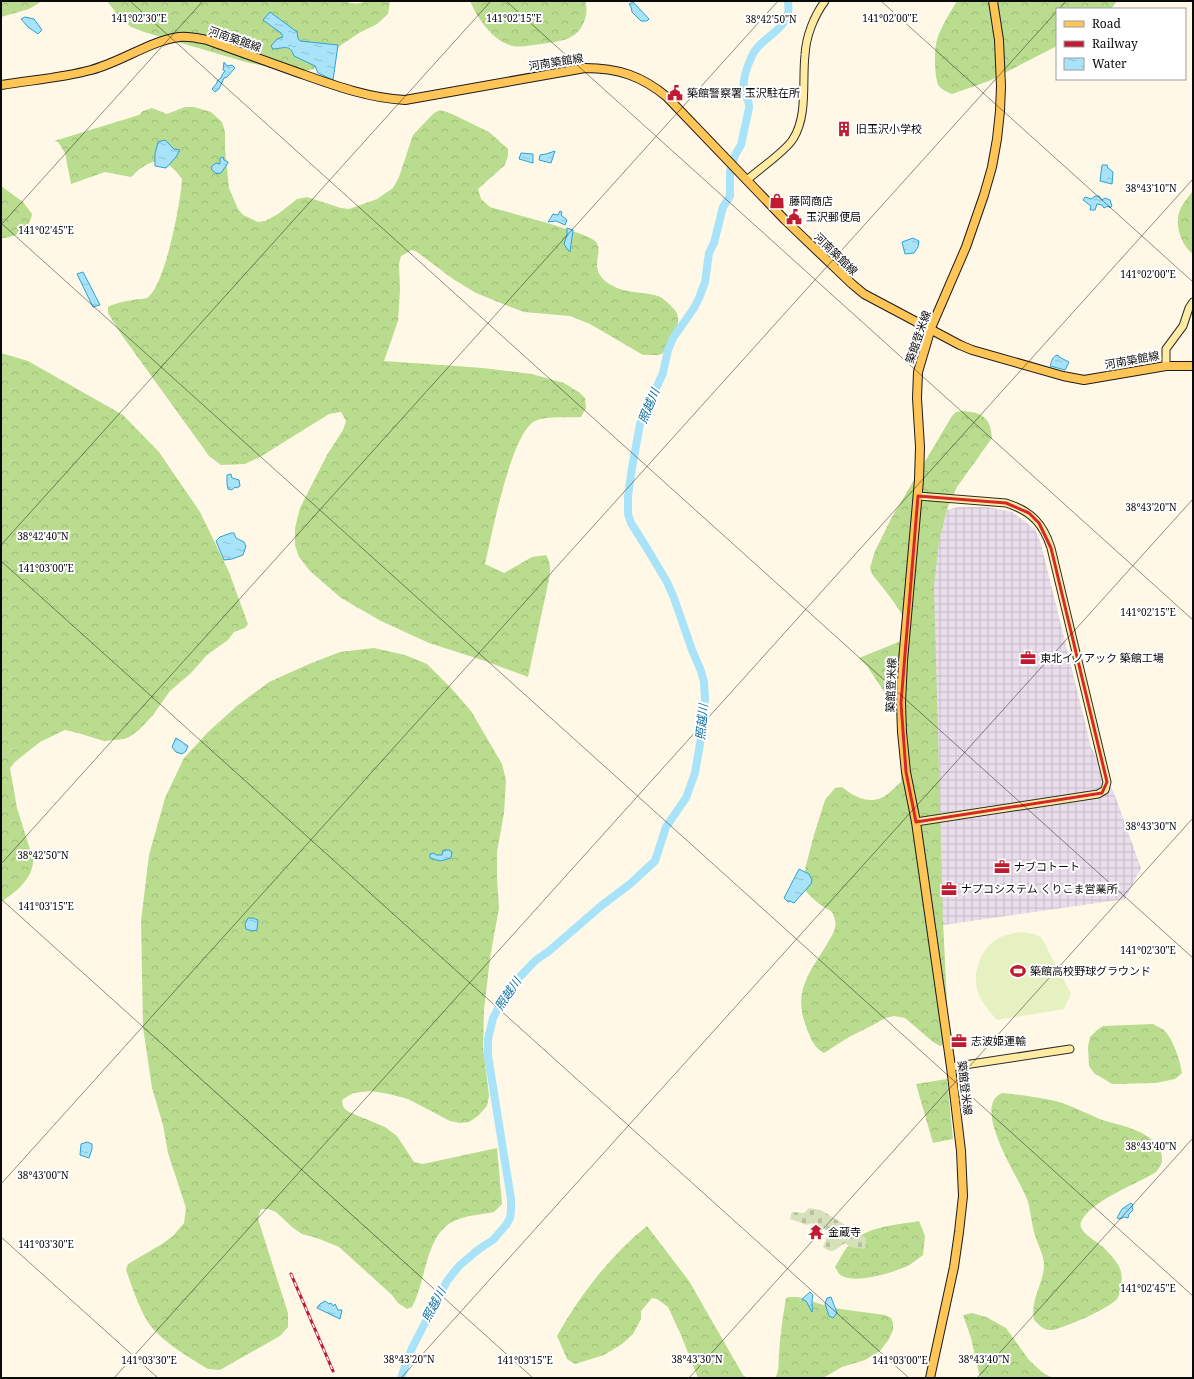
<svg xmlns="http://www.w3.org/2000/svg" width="1194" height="1379" font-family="'Noto Serif','Noto Sans JP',serif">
<defs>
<pattern id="industrial-grid" width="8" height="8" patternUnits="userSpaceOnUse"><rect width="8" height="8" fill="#e8ddea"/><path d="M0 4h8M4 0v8" fill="none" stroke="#c6bcc7"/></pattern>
<pattern id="forest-crowns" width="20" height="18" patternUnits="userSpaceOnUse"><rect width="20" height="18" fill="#b9dc8e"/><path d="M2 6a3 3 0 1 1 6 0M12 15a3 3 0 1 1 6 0" fill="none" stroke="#9ebb79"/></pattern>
<pattern id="cemetery-stones" width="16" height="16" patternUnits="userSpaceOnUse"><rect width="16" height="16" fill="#d7e1b9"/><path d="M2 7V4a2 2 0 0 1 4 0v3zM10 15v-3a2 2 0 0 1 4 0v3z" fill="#b7c09e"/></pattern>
<pattern id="water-ripples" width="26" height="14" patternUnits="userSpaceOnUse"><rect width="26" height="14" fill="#a8e3fa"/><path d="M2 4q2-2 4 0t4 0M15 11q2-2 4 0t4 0" fill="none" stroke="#8fc1d5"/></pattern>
</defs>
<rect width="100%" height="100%" fill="#fff8e7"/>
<polygon fill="url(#industrial-grid)" points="958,507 987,507 1012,512 1035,529 1041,544 1091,747 1114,793 1141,868 1125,899 936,926 924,516"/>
<g fill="url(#forest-crowns)">
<polygon points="1,1 42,1 29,9 1,17"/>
<path d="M 107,1 L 346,1 C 355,6 361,2 370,1 C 377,1 383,1 390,1 L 388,14 L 377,24 L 359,33 L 341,45 L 314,69 L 303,71 L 293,71 L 249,63 L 144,32 L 131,27 L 117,14 Z"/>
<path d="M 470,1 L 585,1 C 587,7 587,13 585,19 C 578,41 560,41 541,44 C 530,45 517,49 507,44 C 490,37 477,17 470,1 Z"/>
<path d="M 957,1 L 1117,1 L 1111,9 L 1057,9 L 1057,46 L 989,81 L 952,94 C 947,92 942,90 939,86 C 934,79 934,48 937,40 C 941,26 950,13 957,1 Z"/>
<path d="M 185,107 L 194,107 L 211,112 L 222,122 L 225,132 L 225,149 L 229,188 L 238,209 L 243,215 L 258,222 L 265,221 L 278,214 L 297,199 L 307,197 L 341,208 L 349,209 L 377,199 L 393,188 L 399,177 L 413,135 L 434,113 L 440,110 L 452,114 L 489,132 L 508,149 L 508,156 L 505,165 L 478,189 L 481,199 L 490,207 C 506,212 590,233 596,242 C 605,255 585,269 611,285 C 625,294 642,291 658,296 C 663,298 667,302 670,305 C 672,307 675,310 676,312 C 682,322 673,341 669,350 L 659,355 L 643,355 L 590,324 L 570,316 L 524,312 L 508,306 L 476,293 L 453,279 L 417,252 L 412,250 L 401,256 L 399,264 L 400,290 L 398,321 L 384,361 L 483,368 L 532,374 L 564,383 L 580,393 L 585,398 L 586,408 L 581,417 C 568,418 544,415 533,422 C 510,439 492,534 485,564 L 504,573 L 532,557 L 546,555 C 552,564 550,574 548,584 L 528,677 L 482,660 L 429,643 L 381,621 L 341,598 L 310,571 L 299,557 L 295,545 L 295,528 L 300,508 L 327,455 L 343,430 L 346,421 L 341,412 L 329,414 L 260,457 L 245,464 L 221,465 L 209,456 L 121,334 L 108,313 L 108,307 C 117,302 128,301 138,299 C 141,299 144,299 147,298 C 165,287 181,201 182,179 C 165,155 151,157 131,177 L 105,172 L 71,184 L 65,153 L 58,142 L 54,141 L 139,115 L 143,111 L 152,108 L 167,114 Z"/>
<path d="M 1,186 L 23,202 L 32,214 C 30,229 16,238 1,238 Z"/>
<path d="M 1193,191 L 1193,254 C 1181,245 1174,224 1180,210 C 1182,204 1189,196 1193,191 Z"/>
<path d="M 1,353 L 28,361 L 123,415 L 159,452 L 200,512 L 229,572 L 248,624 L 245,628 L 234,632 L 228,640 L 207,655 L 191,673 L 170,691 L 153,715 L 139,730 L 129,737 L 124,739 L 104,741 L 78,733 L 65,730 L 40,742 L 16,761 L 10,768 L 17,808 L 33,859 C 34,878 16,892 1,902 Z"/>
<path d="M 963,411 C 982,412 991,418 992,438 L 957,487 L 947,509 L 939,541 L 934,586 L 943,921 L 948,1024 L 945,1044 L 940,1046 L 933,1042 L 905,1018 L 894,1016 L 885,1018 L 873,1025 L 849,1037 L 824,1053 C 814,1048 811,1039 807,1029 C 792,992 809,974 827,944 C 831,937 837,929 835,921 C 835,919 833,914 832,912 C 830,910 825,908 822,906 C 815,901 809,895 804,889 L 805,869 L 814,835 L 825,800 L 835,788 L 842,787 C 853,796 867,804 881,798 C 888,795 895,787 901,782 L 902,728 L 893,705 L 867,666 L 859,658 L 901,641 C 904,636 907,632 906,626 C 906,614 880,585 872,574 L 870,568 L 875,551 L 892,517 L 952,416 L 956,412 Z"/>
<path d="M 374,648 L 405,655 L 427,664 L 451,688 L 471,711 L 502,764 L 506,780 L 504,813 L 497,852 L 497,877 L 499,908 L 490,958 L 484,1010 L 483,1047 L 489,1096 L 487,1106 L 478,1116 L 469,1122 L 460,1123 L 450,1121 L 408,1099 L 389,1094 L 371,1091 L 353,1093 L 342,1100 C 342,1106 344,1109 349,1112 L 385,1127 L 397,1136 L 414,1162 L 423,1164 L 497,1148 L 502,1204 L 494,1212 C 480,1215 465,1215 452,1222 C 425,1237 426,1282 412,1307 L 407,1309 L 398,1303 L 392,1295 L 339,1247 L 317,1238 L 302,1234 L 293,1228 L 276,1212 L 268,1209 L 262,1209 L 260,1211 L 258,1219 L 288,1313 L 288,1327 L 280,1336 L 220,1370 L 208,1369 C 187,1356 158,1340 146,1319 C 137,1303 132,1286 126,1270 L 128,1264 L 162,1244 L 173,1236 L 184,1223 L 186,1208 L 168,1153 L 163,1125 L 152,1088 L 143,1027 L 141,921 L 149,855 L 165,798 L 184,758 L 209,731 L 238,705 L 269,682 L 309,664 L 340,652 Z"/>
<path d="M 1153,1024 C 1156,1026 1161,1028 1164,1030 C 1173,1039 1180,1060 1182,1073 L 1175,1079 L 1156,1083 L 1112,1084 L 1094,1073 L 1089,1066 L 1088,1047 L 1090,1037 L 1097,1030 L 1103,1026 Z"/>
<polygon points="947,1079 953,1139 933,1143 916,1084"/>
<path d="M 1002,1093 C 1020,1095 1048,1098 1065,1104 C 1078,1109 1090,1115 1102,1120 C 1122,1126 1146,1129 1159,1148 C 1164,1157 1163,1164 1156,1172 C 1137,1184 1090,1201 1081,1222 C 1077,1232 1098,1242 1104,1248 C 1110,1254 1119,1263 1121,1272 C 1123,1279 1121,1293 1117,1299 C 1110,1308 1064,1328 1052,1330 C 1044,1331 1039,1325 1034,1320 C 1030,1298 1044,1284 1044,1264 C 1043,1253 1038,1245 1035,1235 C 1031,1223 1031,1211 1027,1199 C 1020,1179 970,1107 1002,1093 Z"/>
<path d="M 919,1221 L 925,1236 L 923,1255 C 919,1258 915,1261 911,1264 C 897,1272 857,1284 842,1276 C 838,1274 837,1270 835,1267 C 840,1259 844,1250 850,1244 C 866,1226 897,1225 919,1221 Z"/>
<path d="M 647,1226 L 689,1281 L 743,1375 L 747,1378 L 698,1378 L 681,1335 L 668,1307 L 657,1299 L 652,1298 L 641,1311 L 641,1319 L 633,1334 L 622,1344 L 604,1355 L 575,1364 L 567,1359 L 557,1336 C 580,1295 610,1256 647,1226 Z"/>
<path d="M 790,1297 L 798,1297 L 833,1308 L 885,1315 L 891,1318 L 893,1323 L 893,1330 L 889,1339 L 880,1351 L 865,1360 L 842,1367 L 823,1378 L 775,1378 C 780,1370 778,1363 779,1354 C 780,1335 783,1316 786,1298 Z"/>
<polygon points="972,1313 986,1317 1006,1328 1029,1360 1043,1373 1053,1378 980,1378 971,1338 963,1315"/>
</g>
<polygon fill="url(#cemetery-stones)" points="809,1208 821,1210 866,1238 865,1249 850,1247 845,1243 835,1250 830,1251 823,1247 829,1232 812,1223 807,1225 790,1219 792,1212 804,1213"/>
<path fill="#e6f1c2" d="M 1021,932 L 1034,934 L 1041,937 L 1071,994 L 1064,1009 L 997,1020 C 990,1012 983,1004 979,995 C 971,977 979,952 994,941 C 1002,935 1011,934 1021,932 Z"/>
<g fill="url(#water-ripples)" stroke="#2ba1d5">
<polygon points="633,2 649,19 647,21 641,21 632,12 631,7 629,4"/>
<path d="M 270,12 L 297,32 L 298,38 L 300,41 L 338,45 L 333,80 L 318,73 L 315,66 L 294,56 C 290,44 285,48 273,49 L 271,46 L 277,39 L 283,37 L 281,33 L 263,20 Z"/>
<polygon points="25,17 34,19 42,30 38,34 28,27 21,19"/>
<polygon points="224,62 227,66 232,65 235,68 227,77 224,78 219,89 215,92 212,89 217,83 217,81 221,78 222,75 225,71 223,70"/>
<polygon points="165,140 174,149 180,150 176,157 166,168 155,166 155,154 158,142"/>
<polygon points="555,151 551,163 539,160 540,155 546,154"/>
<polygon points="521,153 533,154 533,163 519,159"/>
<polygon points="223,157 224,160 228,162 228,163 221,173 217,174 212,170 211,167 216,163 220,164 220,158"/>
<polygon points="1102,165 1107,165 1108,168 1113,172 1112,184 1100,181"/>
<polygon points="1095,196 1099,196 1102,200 1105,198 1110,200 1112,206 1110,208 1108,206 1104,208 1102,205 1097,204 1095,210 1090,210 1091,206 1083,200 1085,197 1091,199"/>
<polygon points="560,211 562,212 561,215 567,220 565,225 556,221 548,222 553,214 558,215"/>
<polygon points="567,228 573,230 570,252 567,249 564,244 567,235"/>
<polygon points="913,238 919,241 918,247 914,253 905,254 902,242"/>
<polygon points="83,272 100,305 93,307 77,274"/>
<path d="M 1058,355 L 1059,357 L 1069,362 L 1065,370 L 1050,366 C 1052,361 1052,356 1058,355 Z"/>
<polygon points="231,474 232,478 239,480 240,486 237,488 235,487 232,490 228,489 227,484 227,475"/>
<polygon points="231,533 234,533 236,538 244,542 246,546 243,555 232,559 224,560 216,541 220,537"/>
<polygon points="176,738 188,746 186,751 182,754 176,752 172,747"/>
<polygon points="447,850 449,850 452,852 451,858 440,861 430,858 430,854 434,853 436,855 442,855 443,851"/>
<polygon points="799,869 809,874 812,880 811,884 794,903 790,901 788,902 784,898"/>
<polygon points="248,918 253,918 258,920 257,930 252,931 246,929 245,924"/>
<polygon points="87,1142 92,1144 92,1149 89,1158 80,1155 81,1144"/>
<polygon points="1131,1203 1133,1205 1132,1207 1133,1210 1129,1214 1128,1218 1124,1217 1120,1219 1117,1218 1122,1209"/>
<path d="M 810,1292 L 813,1295 C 811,1301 813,1306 812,1312 L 806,1301 L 802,1299 Z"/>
<polygon points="831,1297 837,1313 833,1318 829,1316 825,1304 827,1298"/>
<polygon points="325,1301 329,1304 331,1303 333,1306 335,1304 338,1310 342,1310 340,1319 317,1308 318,1306 319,1306 320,1304"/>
</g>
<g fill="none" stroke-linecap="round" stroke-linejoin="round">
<path stroke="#a8e3fa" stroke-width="8" d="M 401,1378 L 412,1348 L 447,1281 L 459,1266 L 479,1249 L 493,1240 L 506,1225 L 510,1218 L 511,1211 L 511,1199 L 488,1056 L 488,1039 L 493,1018 L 510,987 L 536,960 L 549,951 L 601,906 L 630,884 L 655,861 L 666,827 L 686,798 L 695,773 L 703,726 L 705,698 L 704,682 L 701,671 L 692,650 L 674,598 L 667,582 L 648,550 L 631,523 L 628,514 L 628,496 L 632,468 L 640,424 L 663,373 L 668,350 L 673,338 L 694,308 L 699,298 L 705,282 L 709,253 L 714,243 L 723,207 L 730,196 L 730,172 L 735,155 L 741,145 L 749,108 C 750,101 746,98 744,91 C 742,81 747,67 751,58 C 758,39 784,32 788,13 C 789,9 788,5 788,1"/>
<defs>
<g id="secondary">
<path d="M 747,180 C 759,169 785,152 793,139 C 808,116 802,81 805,55 C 806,36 814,16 825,1"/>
<polyline points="1166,366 1166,349 1183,326 1189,308 1193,302"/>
<path d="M 916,822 L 1098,794 L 1105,790 L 1107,782 L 1051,548 C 1043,523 1031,511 1006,503 L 918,496"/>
<polyline points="951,1067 1070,1049"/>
</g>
<g id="primary">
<path d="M 1,85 C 31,80 62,78 91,70 C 121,62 150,41 179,37 C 189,36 197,38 207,40 C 237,51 268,62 299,73 C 333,85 368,98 405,100 L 585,68 C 618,68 642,76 667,97 L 785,220 L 852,284 L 864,294 L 960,345 L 972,350 L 1063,376 L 1084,380 L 1166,366 L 1193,366"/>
<polyline points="930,1378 954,1267 959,1232 963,1196 961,1151 951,1067 916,822 906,772 902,732 901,703 903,661 919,480 920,447 917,398 918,372 931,328 966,247 984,195 992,167 997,139 1000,111 1001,86 999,40 993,1"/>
</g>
</defs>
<use href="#secondary" stroke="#2c2c2c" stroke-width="9"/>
<use href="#primary" stroke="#1b1b1b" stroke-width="10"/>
<use href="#secondary" stroke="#ffeca2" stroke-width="7"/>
<use href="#primary" stroke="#ffc657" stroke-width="8"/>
<defs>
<polyline id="rail" points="291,1274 333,1371"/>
</defs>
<use href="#rail" stroke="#c11b33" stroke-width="3"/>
<use href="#rail" stroke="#fff" stroke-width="1.5" stroke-dasharray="4.5" stroke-linecap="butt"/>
</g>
<path fill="none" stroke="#d62828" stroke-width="3" stroke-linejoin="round" d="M 918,496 L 1006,503 L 1029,513 L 1039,523 L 1051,548 L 1107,782 L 1102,793 L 916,822 L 906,772 L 901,703 Z"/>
<path fill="none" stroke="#0a0a0a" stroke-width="1" stroke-opacity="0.45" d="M 130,1 L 1193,958M 506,1 L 1193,620M 881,1 L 1193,282M 1059,9 L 1066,1M 1,223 L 1193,1296M 1,225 L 203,1M 1,545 L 491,1M 1,561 L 909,1378M 1,864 L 778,1M 1,899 L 533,1378M 1,1184 L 1057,11M 1,1237 L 158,1378M 114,1378 L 1193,179M 401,1378 L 1193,499M 689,1378 L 1193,818M 977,1378 L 1193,1138"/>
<defs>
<symbol id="civic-bare" viewBox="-9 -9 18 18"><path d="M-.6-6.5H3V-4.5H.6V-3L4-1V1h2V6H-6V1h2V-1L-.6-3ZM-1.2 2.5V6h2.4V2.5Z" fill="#c11b33" stroke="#fff" stroke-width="2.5" paint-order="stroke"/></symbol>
<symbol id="building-bare" viewBox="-9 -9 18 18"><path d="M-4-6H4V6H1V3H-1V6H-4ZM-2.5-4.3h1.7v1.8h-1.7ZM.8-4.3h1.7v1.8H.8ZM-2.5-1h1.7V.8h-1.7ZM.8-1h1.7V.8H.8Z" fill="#c11b33" stroke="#fff" stroke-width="2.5" paint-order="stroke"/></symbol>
<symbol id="shop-bare" viewBox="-9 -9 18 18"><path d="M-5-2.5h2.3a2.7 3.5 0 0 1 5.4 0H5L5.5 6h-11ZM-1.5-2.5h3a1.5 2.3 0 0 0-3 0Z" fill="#c11b33" stroke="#fff" stroke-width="2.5" paint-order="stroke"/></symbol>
<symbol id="office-bare" viewBox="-9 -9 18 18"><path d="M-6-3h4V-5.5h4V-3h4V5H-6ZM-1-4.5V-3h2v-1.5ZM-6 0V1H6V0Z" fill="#c11b33" stroke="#fff" stroke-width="2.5" paint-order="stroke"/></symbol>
<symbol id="stadium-bare" viewBox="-9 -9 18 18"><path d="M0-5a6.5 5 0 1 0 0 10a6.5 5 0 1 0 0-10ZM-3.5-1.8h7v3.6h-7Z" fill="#c11b33" stroke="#fff" stroke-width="2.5" paint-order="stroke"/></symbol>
<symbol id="temple-bare" viewBox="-9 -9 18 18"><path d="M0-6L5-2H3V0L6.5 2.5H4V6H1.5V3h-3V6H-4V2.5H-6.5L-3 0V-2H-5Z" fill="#c11b33" stroke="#fff" stroke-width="2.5" paint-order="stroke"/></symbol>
</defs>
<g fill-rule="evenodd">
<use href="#civic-bare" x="664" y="82" width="22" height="22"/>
<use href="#building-bare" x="833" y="118" width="22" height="22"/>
<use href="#shop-bare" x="766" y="190" width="22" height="22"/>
<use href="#civic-bare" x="783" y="206" width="22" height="22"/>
<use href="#office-bare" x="1017" y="647" width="22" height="22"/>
<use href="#office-bare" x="991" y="856" width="22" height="22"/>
<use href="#office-bare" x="938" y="878" width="22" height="22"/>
<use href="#stadium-bare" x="1007" y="960" width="22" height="22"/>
<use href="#office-bare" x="948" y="1030" width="22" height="22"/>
<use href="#temple-bare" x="805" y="1221" width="22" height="22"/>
</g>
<g text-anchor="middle" stroke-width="4" stroke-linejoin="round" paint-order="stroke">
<g font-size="11" fill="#0a0a0a" stroke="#fff">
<text transform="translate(235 39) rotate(19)" y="4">河南築館線</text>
<text transform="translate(556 62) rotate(-9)" y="4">河南築館線</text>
<text transform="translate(836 254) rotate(44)" y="4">河南築館線</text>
<text transform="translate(918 337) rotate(-71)" y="4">築館登米線</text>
<text transform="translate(1132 360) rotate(-10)" y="4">河南築館線</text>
<text transform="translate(891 685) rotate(-88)" y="4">築館登米線</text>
<text transform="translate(965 1088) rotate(83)" y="4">築館登米線</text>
</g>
<g font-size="11" fill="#0a0a0a" stroke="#fff" text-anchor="start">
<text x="687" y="97">築館警察署 玉沢駐在所</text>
<text x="856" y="133">旧玉沢小学校</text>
<text x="789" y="205">藤岡商店</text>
<text x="806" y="221">玉沢郵便局</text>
<text x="1040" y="662">東北イノアック 築館工場</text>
<text x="1014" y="871">ナブコトート</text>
<text x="961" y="893">ナプコシステム くりこま営業所</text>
<text x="1030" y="975">築館高校野球グラウンド</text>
<text x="971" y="1045">志波姫運輸</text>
<text x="828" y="1236">金蔵寺</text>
</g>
<g font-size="12" font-style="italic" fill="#0e6fa1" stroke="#fff">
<text transform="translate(649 406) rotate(-67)" y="4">照越川</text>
<text transform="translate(702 722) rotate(-85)" y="4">照越川</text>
<text transform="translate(508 994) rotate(-56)" y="4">照越川</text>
<text transform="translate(434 1305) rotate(-62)" y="4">照越川</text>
</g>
</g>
<g font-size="10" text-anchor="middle" fill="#0a0a0a" stroke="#fff" stroke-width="4" stroke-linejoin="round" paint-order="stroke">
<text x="514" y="22">141°02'15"E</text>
<text x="890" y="22">141°02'00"E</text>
<text x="139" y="22">141°02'30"E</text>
<text x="771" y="23">38°42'50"N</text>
<text x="1151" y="192">38°43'10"N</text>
<text x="46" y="234">141°02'45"E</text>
<text x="1148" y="278">141°02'00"E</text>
<text x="1151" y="511">38°43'20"N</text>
<text x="43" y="540">38°42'40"N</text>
<text x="46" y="572">141°03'00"E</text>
<text x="1148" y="616">141°02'15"E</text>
<text x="1151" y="830">38°43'30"N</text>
<text x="43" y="859">38°42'50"N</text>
<text x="46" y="910">141°03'15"E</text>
<text x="1148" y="954">141°02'30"E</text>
<text x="1151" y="1150">38°43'40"N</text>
<text x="43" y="1179">38°43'00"N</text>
<text x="46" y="1248">141°03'30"E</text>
<text x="1148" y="1292">141°02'45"E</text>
<text x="409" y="1363">38°43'20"N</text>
<text x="697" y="1363">38°43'30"N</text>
<text x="984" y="1363">38°43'40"N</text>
<text x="149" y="1364">141°03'30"E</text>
<text x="525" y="1364">141°03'15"E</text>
<text x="900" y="1364">141°03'00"E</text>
</g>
<rect width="1194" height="1379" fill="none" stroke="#0a0a0a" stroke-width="4"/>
<rect x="1056" y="8" width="130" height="72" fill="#ffffff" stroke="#9d9d9d"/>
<rect x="1064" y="21" width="20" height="6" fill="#ffc657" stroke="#9d9d9d"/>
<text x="1092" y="28" font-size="12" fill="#0a0a0a">Road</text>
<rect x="1064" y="41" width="20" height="6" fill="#c11b33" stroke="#9d9d9d"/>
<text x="1092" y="48" font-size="12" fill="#0a0a0a">Railway</text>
<rect x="1064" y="58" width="20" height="12" fill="url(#water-ripples)" stroke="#9d9d9d"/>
<text x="1092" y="68" font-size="12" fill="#0a0a0a">Water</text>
</svg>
